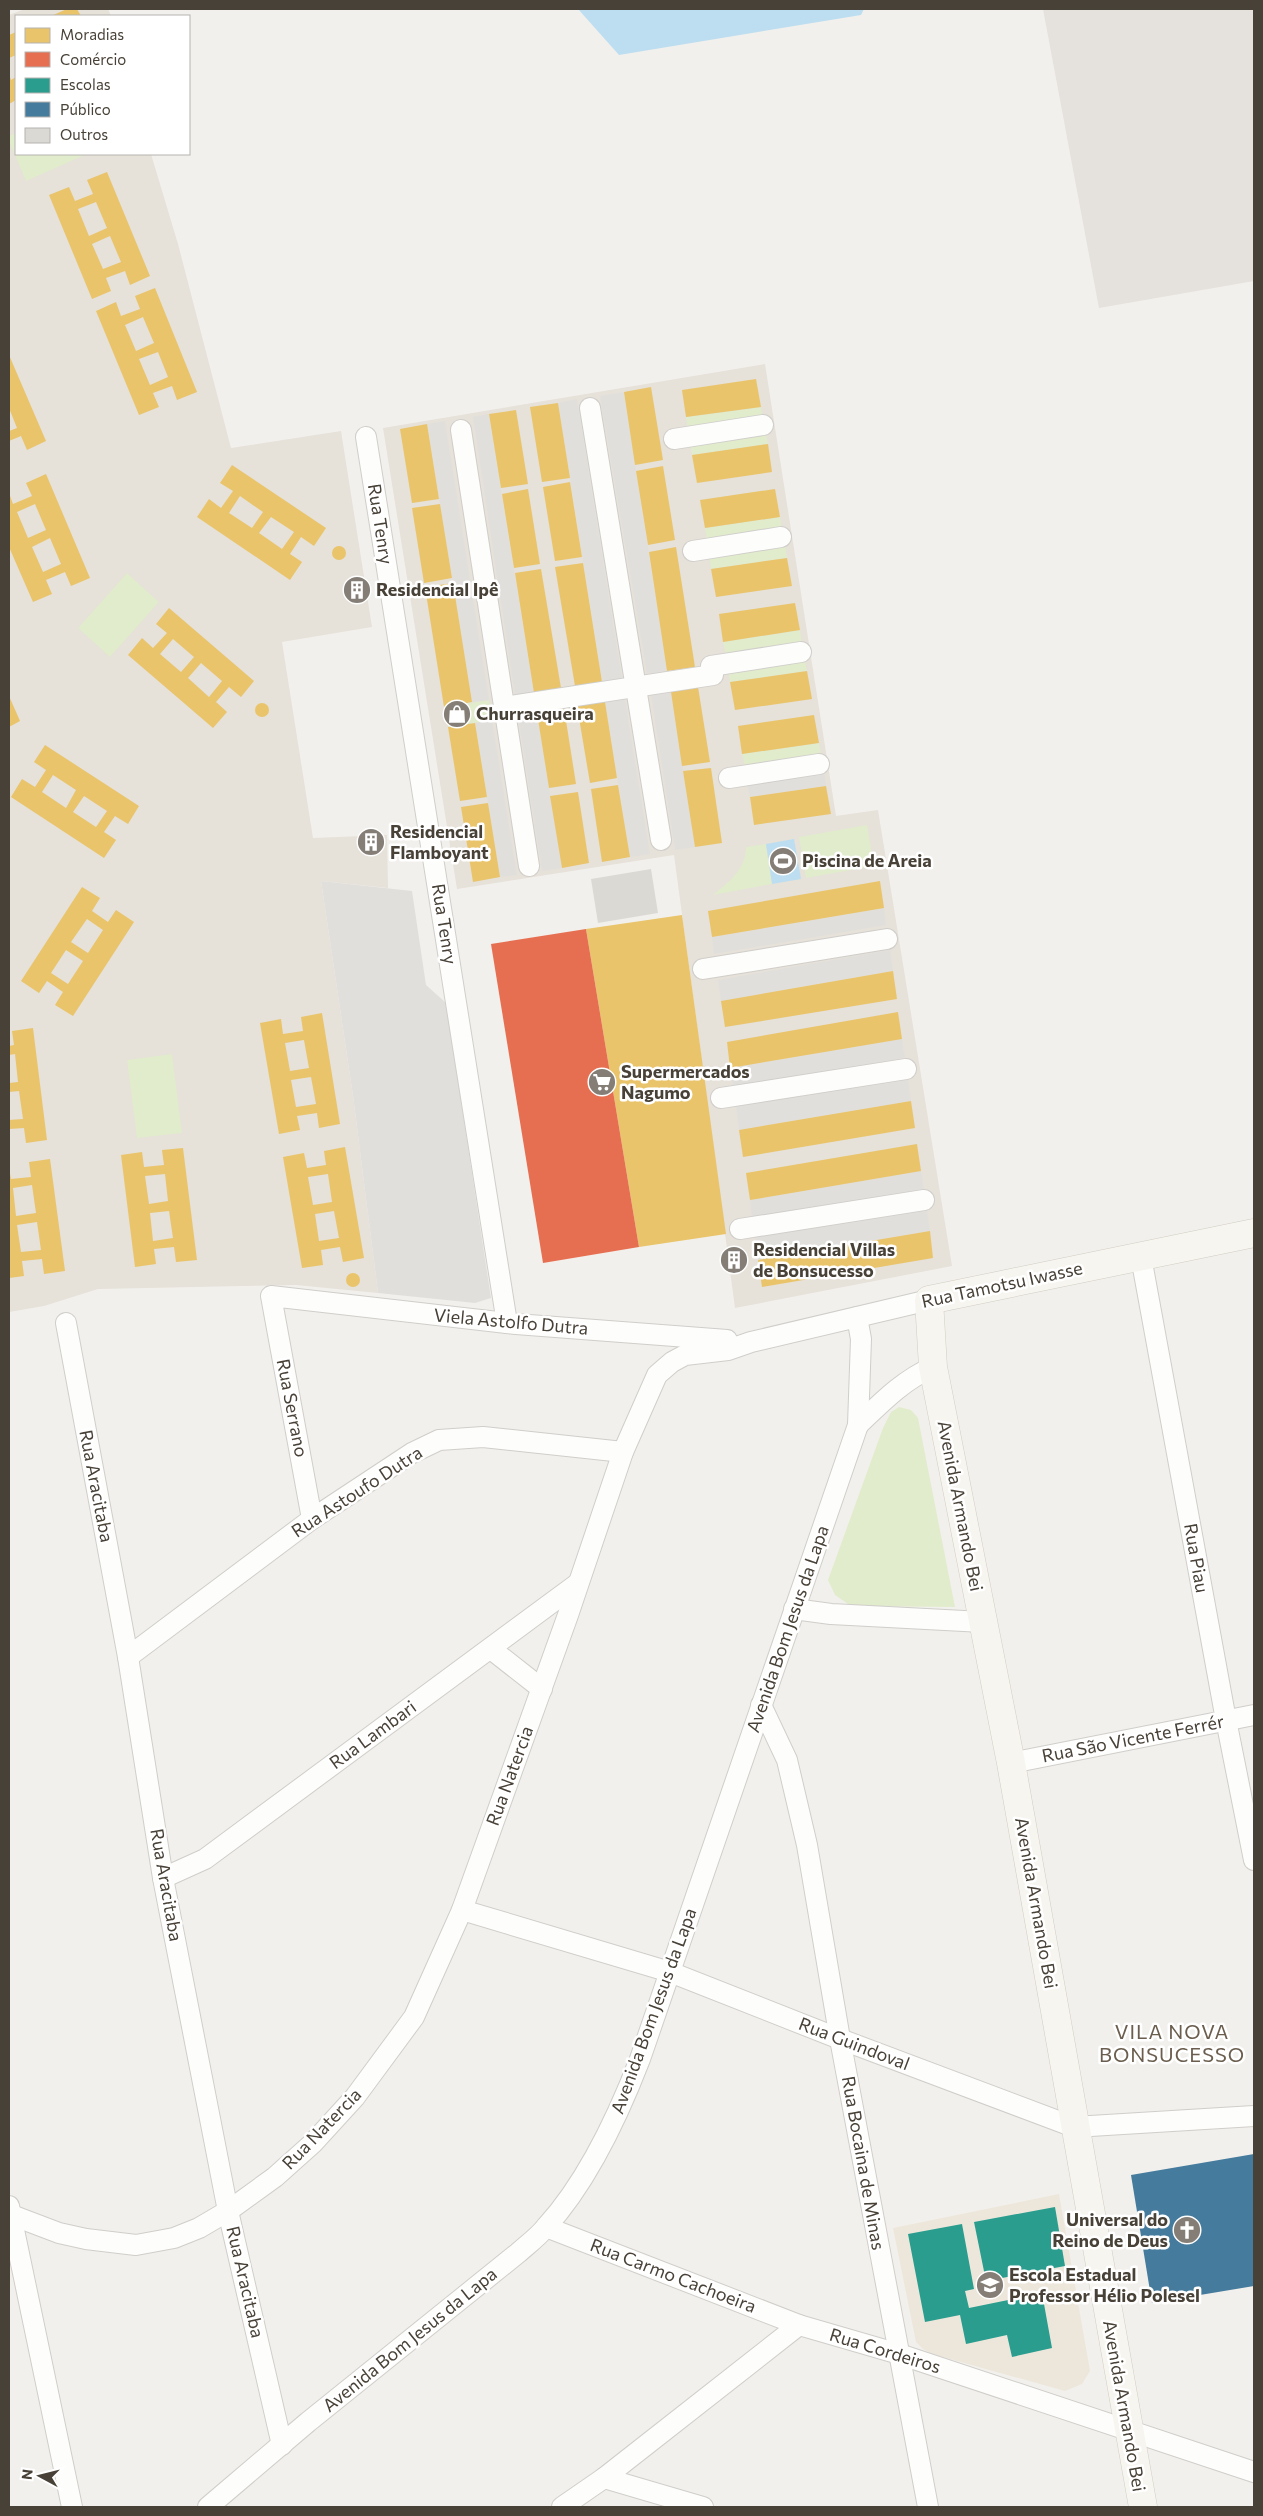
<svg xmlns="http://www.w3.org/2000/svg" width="1263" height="2516" font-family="Commissioner,sans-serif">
<rect width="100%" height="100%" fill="#f2f0ec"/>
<g fill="#e6e1d9">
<polygon points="25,9 108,9 111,16 16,16 16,154 151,154 178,244 231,448 341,431 372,627 282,642 313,838 387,835 388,888 321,881 353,1096 378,1293 296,1285 98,1289 44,1306 9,1312 9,15"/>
<polygon points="765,364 836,816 878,810 952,1266 735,1308 674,855 457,889 383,428"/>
</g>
<polygon fill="#e5e1dd" points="1043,9 1254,9 1254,281 1099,308"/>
<polygon fill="#ede7db" points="1059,2194 1090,2371 1082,2384 1065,2391 932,2354 923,2349 916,2342 893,2228"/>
<g fill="#e1eccc">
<polygon points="16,133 16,154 87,154 26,181 9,141 9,136"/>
<polygon points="761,407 763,420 688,431 686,417"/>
<polygon points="765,429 768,444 692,455 690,441"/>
<polygon points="780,517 782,529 707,542 705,528"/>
<polygon points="785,544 787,558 711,569 709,555"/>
<polygon points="127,573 159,602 110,657 78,628"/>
<polygon points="800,630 802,645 726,656 723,642"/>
<polygon points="804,657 807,671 730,682 728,668"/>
<polygon points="489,700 492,720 448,727 445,707"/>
<polygon points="819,743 821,756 745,767 742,754"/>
<polygon points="867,825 874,866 806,878 799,837"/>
<path d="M 766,844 L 772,884 L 713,895 C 730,881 745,870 746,847 Z"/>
<polygon points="172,1054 182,1133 137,1138 127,1060"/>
<polygon points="899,1407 911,1410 918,1418 955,1607 851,1606 835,1595 828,1580 883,1428 891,1412"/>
</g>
<g fill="#e1dfdc">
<polygon points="624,392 667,671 647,674 600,396"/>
<polygon points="577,399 622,679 602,682 558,403"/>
<polygon points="489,414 534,693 515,696 473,417"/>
<polygon points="445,421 489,700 472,702 427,424"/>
<polygon points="671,692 695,847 675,850 651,695"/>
<polygon points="625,699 650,854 630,857 605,702"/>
<polygon points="537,713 562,868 542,871 518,716"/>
<polygon points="492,720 517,875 500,877 475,723"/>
<polygon points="824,771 826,786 750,797 747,783"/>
<polygon points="321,881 412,891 426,985 446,1003 491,1298 475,1303 378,1293 353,1096"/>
<polygon points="884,908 886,925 714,954 712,937"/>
<polygon points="890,950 893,971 721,1001 718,980"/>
<polygon points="902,1039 905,1058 733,1086 730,1068"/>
<polygon points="908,1079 911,1101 739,1130 736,1106"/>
<polygon points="921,1171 924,1189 752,1219 750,1200"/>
<polygon points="927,1210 930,1231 758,1260 755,1237"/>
</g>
<g fill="#bddef0">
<polygon points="578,9 864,9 861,15 619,55"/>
<polygon points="794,839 801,879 772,884 766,844"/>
</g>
<g fill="#e9c46a" fill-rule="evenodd">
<polygon points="67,9 77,9 81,16 51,16"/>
<polygon points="16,32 16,55 9,58 9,35"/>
<polygon points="9,74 11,80 16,77 16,100 9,104"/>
<path d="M 107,172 L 150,276 L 130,285 L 125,271 L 106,278 L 111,291 L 92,299 L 49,195 L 69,187 L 75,201 L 93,194 L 87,180 ZM 96,202 L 107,228 L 89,236 L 78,209 ZM 110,236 L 121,262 L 103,269 L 92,244 Z"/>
<path d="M 155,288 L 197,392 L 177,400 L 172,386 L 153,393 L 159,407 L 139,415 L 96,311 L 116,302 L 121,316 L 140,309 L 135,296 ZM 143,317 L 154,343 L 136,351 L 125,325 ZM 158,352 L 168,377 L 150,385 L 139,359 Z"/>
<polygon points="9,355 46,441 27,450 21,436 9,441 9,431 17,428 9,408"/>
<polygon points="756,379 761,407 686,417 682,390"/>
<polygon points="651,387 663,460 635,465 624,392"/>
<polygon points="558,403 570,478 542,482 530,407"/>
<polygon points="516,410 528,484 501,488 489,414"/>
<polygon points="427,424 439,499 412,503 400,429"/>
<polygon points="768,444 772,472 697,483 692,455"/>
<path d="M 232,465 L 326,528 L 314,546 L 301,537 L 290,554 L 302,562 L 290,580 L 197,517 L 209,499 L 221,508 L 233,491 L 220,483 ZM 240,496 L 263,512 L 252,528 L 229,513 ZM 271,517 L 294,532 L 282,549 L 259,533 Z"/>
<polygon points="663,466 675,540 648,545 636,471"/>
<path d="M 46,474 L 90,578 L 71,586 L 65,572 L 46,580 L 52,594 L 33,602 L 9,547 L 9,493 L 13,504 L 32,496 L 26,483 ZM 35,504 L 46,530 L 28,538 L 17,512 ZM 50,538 L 61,564 L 43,572 L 32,547 Z"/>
<polygon points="570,482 582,557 555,561 543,487"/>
<polygon points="528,489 540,564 514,568 502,494"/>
<polygon points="775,489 780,517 705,528 700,500"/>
<polygon points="440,504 452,578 424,583 412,508"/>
<circle cx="339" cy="553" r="7"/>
<polygon points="676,547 695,667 667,671 649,552"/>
<polygon points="787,558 792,586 716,597 711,569"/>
<polygon points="583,563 602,682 575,686 555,567"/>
<polygon points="541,569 561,688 534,693 515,573"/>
<polygon points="365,581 367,597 350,600 347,584"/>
<polygon points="453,583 472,702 444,707 425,587"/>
<polygon points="795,603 800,630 723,642 719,614"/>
<path d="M 169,608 L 254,681 L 241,697 L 229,687 L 216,702 L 227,712 L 213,728 L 128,655 L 142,638 L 153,648 L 167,633 L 156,624 ZM 173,639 L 194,657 L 181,672 L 160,654 ZM 201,663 L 222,681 L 209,697 L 188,678 Z"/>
<polygon points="807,671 812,699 735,710 730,682"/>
<polygon points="698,687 710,762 682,766 671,692"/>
<polygon points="9,696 20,721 9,727"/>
<polygon points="605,702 617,778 590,783 577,706"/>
<circle cx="262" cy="710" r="7"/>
<polygon points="564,708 576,784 549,788 537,713"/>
<polygon points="814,715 819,743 742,754 738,726"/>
<polygon points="475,723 487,797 460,801 448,727"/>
<path d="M 45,745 L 139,806 L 128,824 L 115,816 L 104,832 L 116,840 L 104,858 L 11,797 L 22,779 L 35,787 L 46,770 L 34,762 ZM 53,775 L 76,790 L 66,808 L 42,792 ZM 84,796 L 107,811 L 96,827 L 73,812 Z"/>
<polygon points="711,768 722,843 695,847 683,771"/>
<polygon points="618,785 630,857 602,862 591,789"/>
<polygon points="826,786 831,814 754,825 750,797"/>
<polygon points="578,792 589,863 562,868 550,796"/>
<polygon points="488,803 500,877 473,882 461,807"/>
<polygon points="382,835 382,849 360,849 360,836"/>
<polygon points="880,881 884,908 712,937 708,911"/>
<path d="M 82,887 L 100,898 L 92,911 L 108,922 L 116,910 L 134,922 L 73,1016 L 55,1005 L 63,992 L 47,981 L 39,993 L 21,981 ZM 87,919 L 103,930 L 88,953 L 71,942 ZM 66,950 L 83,961 L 68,984 L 51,973 Z"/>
<polygon points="682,915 726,1234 639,1247 586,929"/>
<polygon points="893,971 897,999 725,1027 721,1001"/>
<polygon points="898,1012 902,1039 730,1068 727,1042"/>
<path d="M 322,1013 L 340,1124 L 319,1128 L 317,1113 L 297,1116 L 300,1130 L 279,1134 L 260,1023 L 281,1019 L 283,1034 L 303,1031 L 301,1017 ZM 304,1040 L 309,1068 L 290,1071 L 285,1043 ZM 311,1077 L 316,1104 L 296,1107 L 291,1080 Z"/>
<polygon points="33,1028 47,1140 26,1143 24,1128 9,1129 9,1120 23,1119 19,1091 9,1092 9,1083 18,1082 15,1054 9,1055 9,1046 14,1045 12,1031"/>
<polygon points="911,1101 915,1128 743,1157 739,1130"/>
<polygon points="917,1144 921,1171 750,1200 746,1173"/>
<path d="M 345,1147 L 364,1258 L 343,1262 L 340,1247 L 321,1250 L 323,1265 L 302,1268 L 283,1157 L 304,1153 L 307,1168 L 326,1165 L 324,1151 ZM 328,1174 L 332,1202 L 313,1205 L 308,1177 ZM 334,1211 L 339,1238 L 319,1241 L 315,1214 Z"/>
<path d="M 183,1148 L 197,1260 L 176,1262 L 174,1247 L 154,1249 L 156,1264 L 135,1267 L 121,1155 L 142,1152 L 144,1167 L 164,1165 L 162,1150 ZM 165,1174 L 168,1201 L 149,1204 L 145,1176 ZM 169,1211 L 173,1238 L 153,1241 L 150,1213 Z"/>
<path d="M 50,1159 L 65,1271 L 44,1274 L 42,1259 L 22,1261 L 24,1276 L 9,1278 L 9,1168 L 11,1179 L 31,1177 L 29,1162 ZM 32,1185 L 36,1213 L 16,1216 L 13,1188 ZM 37,1222 L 41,1250 L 21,1252 L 17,1225 Z"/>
<polygon points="930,1231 933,1258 762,1287 758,1260"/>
<polygon points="737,1250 740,1269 731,1270 728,1251"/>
<circle cx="353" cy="1280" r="7"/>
</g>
<g fill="#e76f51">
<polygon points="464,707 466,718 451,721 449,710"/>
<polygon points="586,929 639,1247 543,1263 491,944"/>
</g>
<g fill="#2a9d8f">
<polygon points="1055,2207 1065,2266 986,2281 974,2222"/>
<polygon points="962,2224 974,2289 965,2291 969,2308 1042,2293 1052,2348 1012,2357 1007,2335 966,2344 960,2315 925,2322 908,2234"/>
</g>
<polygon fill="#457b9d" points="1254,2154 1254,2286 1152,2303 1131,2175"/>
<polygon fill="#dbd9d4" points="651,869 658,913 598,923 591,879"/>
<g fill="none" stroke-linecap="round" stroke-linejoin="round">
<defs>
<g id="street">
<polyline points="590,408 661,840"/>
<polyline points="461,430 529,866"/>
<polyline points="366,437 507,1323"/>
<polyline points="674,439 763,425"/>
<polyline points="693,551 781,537"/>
<polyline points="711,666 801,652"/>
<polyline points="504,707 713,675"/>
<polyline points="729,778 819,764"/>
<polyline points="703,969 887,939"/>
<polyline points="721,1098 906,1069"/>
<polyline points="740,1229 924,1200"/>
<polyline points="1141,1257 1226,1720 1254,1860"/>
<polyline points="66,1323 128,1657 163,1878 228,2211 282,2445"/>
<path d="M 858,1425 C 881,1403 903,1380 933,1367"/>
<polyline points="312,1519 271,1296 516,1324 727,1340"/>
<polyline points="794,1609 831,1614 983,1622"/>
<polyline points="491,1649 542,1689"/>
<polyline points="128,1657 312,1519 412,1453 439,1440 483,1437 623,1452"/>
<polyline points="761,1705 787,1760 807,1845 840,2039 928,2507"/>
<polyline points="1011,1763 1254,1715"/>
<polyline points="163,1878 205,1859 577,1584"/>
<polyline points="462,1910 670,1972 840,2039 1074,2127 1254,2116"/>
<polyline points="9,2206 72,2507"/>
<polyline points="9,2214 59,2233 86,2239 136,2245 174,2238 199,2228 228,2211 275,2177 313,2143 355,2097 414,2017 462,1910 568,1615 623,1452 657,1375 672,1362 685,1355 728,1350 751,1342 929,1300"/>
<polyline points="546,2227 799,2325 899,2354 1254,2472"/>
<polyline points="604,2478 703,2507"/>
<path d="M 208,2507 L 308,2422 L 518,2253 C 527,2245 538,2237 546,2227 C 587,2182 618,2116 640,2059 L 858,1425 L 861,1339 L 857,1317"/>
<polyline points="562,2507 604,2478 799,2325"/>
</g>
<polyline id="secondary" points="1143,2507 1011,1763 933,1367 929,1300 1254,1233"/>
</defs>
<use href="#street" stroke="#d0ceca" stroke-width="22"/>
<use href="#secondary" stroke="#d1cdc3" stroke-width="29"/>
<use href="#street" stroke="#fdfdfc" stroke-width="20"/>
<use href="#secondary" stroke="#f7f5ef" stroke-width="28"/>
</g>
<defs>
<symbol id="building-disc" viewBox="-11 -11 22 22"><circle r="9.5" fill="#847e76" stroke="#fff"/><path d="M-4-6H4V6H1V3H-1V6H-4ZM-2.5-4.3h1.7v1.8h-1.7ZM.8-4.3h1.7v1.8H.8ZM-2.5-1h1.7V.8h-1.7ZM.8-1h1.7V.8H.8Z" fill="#fff"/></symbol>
<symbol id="shop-disc" viewBox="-11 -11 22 22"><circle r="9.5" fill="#847e76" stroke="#fff"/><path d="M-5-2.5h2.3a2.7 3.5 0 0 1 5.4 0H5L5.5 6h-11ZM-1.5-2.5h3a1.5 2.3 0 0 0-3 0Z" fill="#fff"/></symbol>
<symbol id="stadium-disc" viewBox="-11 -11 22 22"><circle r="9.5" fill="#847e76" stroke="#fff"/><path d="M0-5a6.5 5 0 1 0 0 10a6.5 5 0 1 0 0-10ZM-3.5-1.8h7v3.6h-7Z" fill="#fff"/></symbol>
<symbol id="supermarket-disc" viewBox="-11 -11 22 22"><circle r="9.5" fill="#847e76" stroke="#fff"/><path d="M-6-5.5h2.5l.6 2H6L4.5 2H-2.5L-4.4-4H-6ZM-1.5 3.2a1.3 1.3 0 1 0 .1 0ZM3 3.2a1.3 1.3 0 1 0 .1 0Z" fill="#fff"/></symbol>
<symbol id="church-disc" viewBox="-11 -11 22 22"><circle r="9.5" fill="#847e76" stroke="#fff"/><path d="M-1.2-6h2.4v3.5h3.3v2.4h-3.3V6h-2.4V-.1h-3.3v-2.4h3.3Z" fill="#fff"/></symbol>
<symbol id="school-disc" viewBox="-11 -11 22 22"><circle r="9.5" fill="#847e76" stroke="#fff"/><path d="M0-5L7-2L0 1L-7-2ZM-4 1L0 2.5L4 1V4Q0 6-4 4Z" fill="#fff"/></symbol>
</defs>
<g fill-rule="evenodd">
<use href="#building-disc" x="341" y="574" width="32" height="32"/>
<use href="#shop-disc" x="441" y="698" width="32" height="32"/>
<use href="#building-disc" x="355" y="826" width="32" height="32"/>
<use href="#stadium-disc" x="767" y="845" width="32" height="32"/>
<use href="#supermarket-disc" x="586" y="1066" width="32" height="32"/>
<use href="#building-disc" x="718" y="1244" width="32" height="32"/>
<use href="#church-disc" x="1171" y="2214" width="32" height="32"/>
<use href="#school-disc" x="974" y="2269" width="32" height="32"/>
</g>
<g text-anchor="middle" stroke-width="5" stroke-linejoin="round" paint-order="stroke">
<g font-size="18" fill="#484137" stroke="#fff">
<text transform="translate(380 524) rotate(81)" y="6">Rua Tenry</text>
<text transform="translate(444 924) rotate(81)" y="6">Rua Tenry</text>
<text transform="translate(1002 1285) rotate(-12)" y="6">Rua Tamotsu Iwasse</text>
<text transform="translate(511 1322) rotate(5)" y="6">Viela Astolfo Dutra</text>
<text transform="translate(292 1408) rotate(79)" y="6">Rua Serrano</text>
<text transform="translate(96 1486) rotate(79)" y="6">Rua Aracitaba</text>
<text transform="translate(357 1492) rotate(-33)" y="6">Rua Astoufo Dutra</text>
<text transform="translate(960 1506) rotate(79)" y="6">Avenida Armando Bei</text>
<text transform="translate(1196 1558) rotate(80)" y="6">Rua Piau</text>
<text transform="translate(788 1629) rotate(-71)" y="6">Avenida Bom Jesus da Lapa</text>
<text transform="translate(373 1735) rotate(-36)" y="6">Rua Lambari</text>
<text transform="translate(1133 1739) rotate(-11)" y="6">Rua São Vicente Ferrér</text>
<text transform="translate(510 1776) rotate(-70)" y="6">Rua Natercia</text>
<text transform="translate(166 1885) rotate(80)" y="6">Rua Aracitaba</text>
<text transform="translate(1036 1903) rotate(80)" y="6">Avenida Armando Bei</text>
<text transform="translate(654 2011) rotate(-70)" y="6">Avenida Bom Jesus da Lapa</text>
<text transform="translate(854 2044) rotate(21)" y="6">Rua Guindoval</text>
<text transform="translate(322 2129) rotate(-46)" y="6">Rua Natercia</text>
<text transform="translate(863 2163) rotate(80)" y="6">Rua Bocaina de Minas</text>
<text transform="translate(673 2276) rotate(21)" y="6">Rua Carmo Cachoeira</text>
<text transform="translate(245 2282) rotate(77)" y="6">Rua Aracitaba</text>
<text transform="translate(410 2340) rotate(-39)" y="6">Avenida Bom Jesus da Lapa</text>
<text transform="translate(885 2351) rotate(17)" y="6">Rua Cordeiros</text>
<text transform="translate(1124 2406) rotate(80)" y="6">Avenida Armando Bei</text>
</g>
<g font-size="18" font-weight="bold" fill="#484137" stroke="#fff" text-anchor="start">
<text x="376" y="596">Residencial Ipê</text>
<text x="476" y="720">Churrasqueira</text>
<text x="390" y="838">Residencial<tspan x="390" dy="21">Flamboyant</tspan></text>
<text x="802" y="867">Piscina de Areia</text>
<text x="621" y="1078">Supermercados<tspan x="621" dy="21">Nagumo</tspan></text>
<text x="753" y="1256">Residencial Villas<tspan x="753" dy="21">de Bonsucesso</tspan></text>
<text x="1168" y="2226" text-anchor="end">Universal do<tspan x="1168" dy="21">Reino de Deus</tspan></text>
<text x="1009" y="2281">Escola Estadual<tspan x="1009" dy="21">Professor Hélio Polesel</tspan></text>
</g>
<g font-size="20" letter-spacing="1" fill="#6b5e4e" stroke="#fff">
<text x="1172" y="2039">VILA NOVA<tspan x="1172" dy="23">BONSUCESSO</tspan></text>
</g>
</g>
<rect width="1263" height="2516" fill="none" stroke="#484137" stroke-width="20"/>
<rect x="15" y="15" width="175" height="140" fill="#ffffff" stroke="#b6b3af"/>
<rect x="25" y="28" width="25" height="15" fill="#e9c46a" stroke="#b6b3af"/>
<text x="60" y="40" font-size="15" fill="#484137">Moradias</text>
<rect x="25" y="52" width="25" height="15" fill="#e76f51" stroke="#b6b3af"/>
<text x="60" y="65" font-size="15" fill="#484137">Comércio</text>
<rect x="25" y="78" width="25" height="15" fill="#2a9d8f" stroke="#b6b3af"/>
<text x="60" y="90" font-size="15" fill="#484137">Escolas</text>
<rect x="25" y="102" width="25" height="15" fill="#457b9d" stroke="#b6b3af"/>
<text x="60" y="115" font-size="15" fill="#484137">Público</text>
<rect x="25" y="128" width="25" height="15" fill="#dbd9d4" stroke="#b6b3af"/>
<text x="60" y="140" font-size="15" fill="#484137">Outros</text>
<g transform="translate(40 2476) rotate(277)" stroke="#ffffff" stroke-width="4" paint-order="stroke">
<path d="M0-4L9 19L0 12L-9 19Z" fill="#484137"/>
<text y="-8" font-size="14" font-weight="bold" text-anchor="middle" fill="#484137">N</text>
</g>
</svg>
